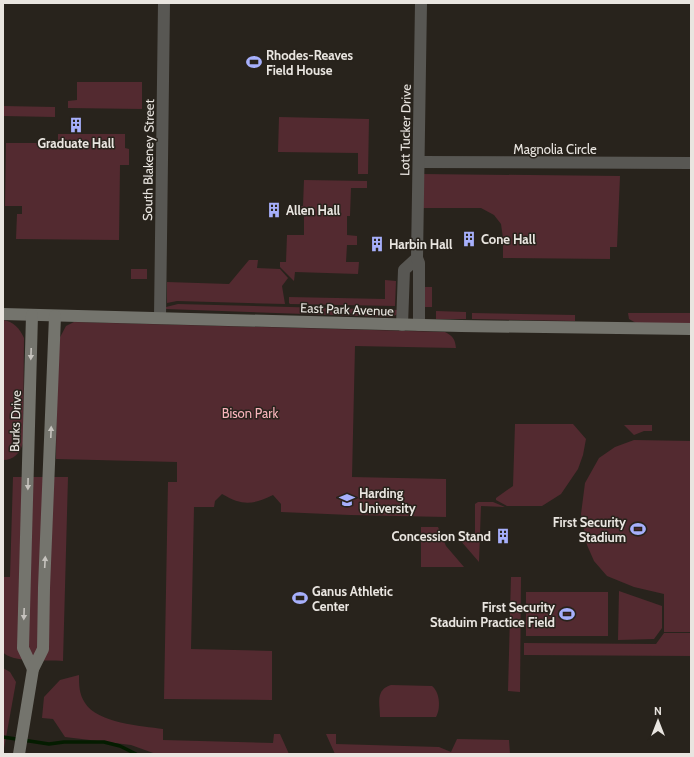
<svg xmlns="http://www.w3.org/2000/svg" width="694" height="757" font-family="Cabin,sans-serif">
<rect width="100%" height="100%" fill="#28231c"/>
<g fill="#532a30">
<polygon points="77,82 142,82 142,109 68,108 68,101 77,100"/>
<polygon points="3,106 55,107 55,117 3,116"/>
<polygon points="279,117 369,119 368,174 358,174 358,153 278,152"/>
<polygon points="58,134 125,134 125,148 129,149 129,165 120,165 119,240 16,239 17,214 22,214 22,206 5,206 6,143 58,143"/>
<polygon points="422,174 620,176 617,247 610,247 610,259 503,258 503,238 501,224 494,215 481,208 422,208"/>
<polygon points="304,180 367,181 367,188 351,188 350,216 347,216 347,235 357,236 357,245 347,245 346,262 359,262 358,274 295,272 294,281 280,267 280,262 286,262 287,235 304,235 304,215 289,215 290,206 303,206"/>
<polygon points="249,260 258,260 257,268 280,269 288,278 282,286 285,304 177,301 167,303 167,282 229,284"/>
<rect x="131" y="269" width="16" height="10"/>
<polygon points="385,280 396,281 395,306 290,304 289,303 289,297 385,299"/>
<polygon points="423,287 432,287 432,307 422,307"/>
<polygon points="178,304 399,310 396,315 390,317 166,309 166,307"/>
<polygon points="436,311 466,312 466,319 436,319"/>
<polygon points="472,313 575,315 575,321 472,319"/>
<polygon points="628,313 691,313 691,323 636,323 629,319"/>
<path d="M 3,320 C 13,321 20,329 24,338 L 23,443 C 20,453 14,460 3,460 Z"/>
<path d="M 74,322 L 445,332 C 453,336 455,339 456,348 L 355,346 L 352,477 L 446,479 L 446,517 L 350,515 L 281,512 L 281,504 L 273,495 C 252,505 243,506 222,494 L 215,501 L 214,507 L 194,507 L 191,649 L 272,651 L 272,700 L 164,699 L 168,482 L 177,482 L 177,462 L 56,459 L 57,343 L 66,326 Z"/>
<polygon points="515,424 573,424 586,439 583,455 578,469 561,494 542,506 507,506 496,500 496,498 513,486"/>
<polygon points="624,425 652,425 652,431 644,431 634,435"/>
<polygon points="634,440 691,441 691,632 664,632 664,594 634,587 607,576 594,561 587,545 581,514 585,483 599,458 615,447"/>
<path d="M 13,477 L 68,477 L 63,661 C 50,660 11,663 3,652 L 3,577 L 10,577 Z"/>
<polygon points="478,502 493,502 505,507 481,506 479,562 460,540 460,538 471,539 471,535 475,535 475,504"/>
<polygon points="421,527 438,527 446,546 464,567 421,567"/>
<polygon points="511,577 521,577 520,692 508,691"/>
<polygon points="619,591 662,606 662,628 654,639 618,640"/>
<rect x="526" y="592" width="82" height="44"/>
<polygon points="664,633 691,633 691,656 524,655 524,643 656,644"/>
<polygon points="3,668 10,672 16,682 3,754"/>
<path d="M 79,675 C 79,685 79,694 85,703 C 97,723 142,726 163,729 L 163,740 L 273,743 L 274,734 L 280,734 L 289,754 L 156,754 L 131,745 L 65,737 L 53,719 L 42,718 L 44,697 L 60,680 Z"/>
<path d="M 391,685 L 432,686 C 440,692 441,709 436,717 L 380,717 C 380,703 375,690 391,685 Z"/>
<polygon points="326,734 336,734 336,744 439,747 451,752 457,739 509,740 510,754 335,754"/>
</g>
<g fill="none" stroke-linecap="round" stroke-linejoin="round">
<polyline stroke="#041c00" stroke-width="3.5" points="3,737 49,744 64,742 104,742 120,746 136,754"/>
<g stroke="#585753" stroke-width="12">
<polyline points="419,162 691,163"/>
<polyline points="160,317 164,3"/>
<polyline points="402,325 404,270 417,258"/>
<polyline points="419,325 419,263 417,258 421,3"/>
</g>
<g stroke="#74746d" stroke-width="12">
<polyline points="3,314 461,326 691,329"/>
<polyline points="32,315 23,648 33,669"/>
<polyline points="19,754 33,669 43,649 44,588 55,316"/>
</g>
</g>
<defs><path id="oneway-solid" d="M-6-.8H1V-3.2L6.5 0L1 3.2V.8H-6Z"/></defs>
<g fill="#c6c3be">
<use href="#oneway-solid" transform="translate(31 354) rotate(92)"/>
<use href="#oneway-solid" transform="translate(51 432) rotate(-88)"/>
<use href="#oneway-solid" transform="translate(28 484) rotate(91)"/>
<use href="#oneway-solid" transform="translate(45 562) rotate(-87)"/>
<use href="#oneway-solid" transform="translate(24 614) rotate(92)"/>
</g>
<defs>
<symbol id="stadium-bare" viewBox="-9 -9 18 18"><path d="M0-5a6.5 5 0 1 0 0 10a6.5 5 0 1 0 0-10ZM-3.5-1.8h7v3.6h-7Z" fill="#a7b0fc" stroke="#28231c" stroke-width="2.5" paint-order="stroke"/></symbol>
<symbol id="building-bare" viewBox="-9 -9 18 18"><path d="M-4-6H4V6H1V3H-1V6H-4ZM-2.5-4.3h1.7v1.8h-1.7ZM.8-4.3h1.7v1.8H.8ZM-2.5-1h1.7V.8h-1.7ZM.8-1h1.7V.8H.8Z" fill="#a7b0fc" stroke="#28231c" stroke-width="2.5" paint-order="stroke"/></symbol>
<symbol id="university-bare" viewBox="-9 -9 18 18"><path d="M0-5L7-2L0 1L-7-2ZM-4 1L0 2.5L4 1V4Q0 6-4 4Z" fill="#a7b0fc" stroke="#28231c" stroke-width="2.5" paint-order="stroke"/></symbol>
</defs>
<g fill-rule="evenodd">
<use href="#stadium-bare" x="243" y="51" width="22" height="22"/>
<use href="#building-bare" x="65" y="114" width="22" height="22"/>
<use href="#building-bare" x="263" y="199" width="22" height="22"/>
<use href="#building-bare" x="458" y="228" width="22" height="22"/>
<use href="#building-bare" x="366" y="233" width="22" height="22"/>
<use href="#university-bare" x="336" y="489" width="22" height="22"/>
<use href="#stadium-bare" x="627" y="518" width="22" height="22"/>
<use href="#building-bare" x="492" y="525" width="22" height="22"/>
<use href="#stadium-bare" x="289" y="587" width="22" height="22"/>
<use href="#stadium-bare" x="556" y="603" width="22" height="22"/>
</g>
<g text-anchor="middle" stroke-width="3" stroke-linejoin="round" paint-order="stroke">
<g font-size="13" font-weight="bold" fill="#e9e5e0" stroke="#28231c" text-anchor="start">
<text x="266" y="60">Rhodes-Reaves<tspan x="266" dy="15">Field House</tspan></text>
<text x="76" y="148" text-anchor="middle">Graduate Hall</text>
<text x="286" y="215">Allen Hall</text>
<text x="481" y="244">Cone Hall</text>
<text x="389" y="249">Harbin Hall</text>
<text x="359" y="498">Harding<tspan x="359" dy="15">University</tspan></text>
<text x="626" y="527" text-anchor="end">First Security<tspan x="626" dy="15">Stadium</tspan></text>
<text x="491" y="541" text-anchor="end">Concession Stand</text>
<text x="312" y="596">Ganus Athletic<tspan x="312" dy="15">Center</tspan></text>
<text x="555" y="612" text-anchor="end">First Security<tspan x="555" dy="15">Staduim Practice Field</tspan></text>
</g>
<g font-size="13" fill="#e9e5e0" stroke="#28231c">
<text transform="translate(405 130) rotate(-89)" y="5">Lott Tucker Drive</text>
<text x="555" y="154">Magnolia Circle</text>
<text transform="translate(148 160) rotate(-89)" y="5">South Blakeney Street</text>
<text transform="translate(347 309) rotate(2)" y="5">East Park Avenue</text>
<text transform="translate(15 421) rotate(-88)" y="5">Burks Drive</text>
</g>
<g font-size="13" fill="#f8b4bb" stroke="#28231c">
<text x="250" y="418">Bison Park</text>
</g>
</g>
<rect width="694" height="757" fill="none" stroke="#e9e5e0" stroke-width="8"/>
<g transform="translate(658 721)" stroke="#28231c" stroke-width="3" paint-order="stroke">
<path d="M0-3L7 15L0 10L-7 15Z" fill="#e9e5e0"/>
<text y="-6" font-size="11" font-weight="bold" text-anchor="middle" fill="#e9e5e0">N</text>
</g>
</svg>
